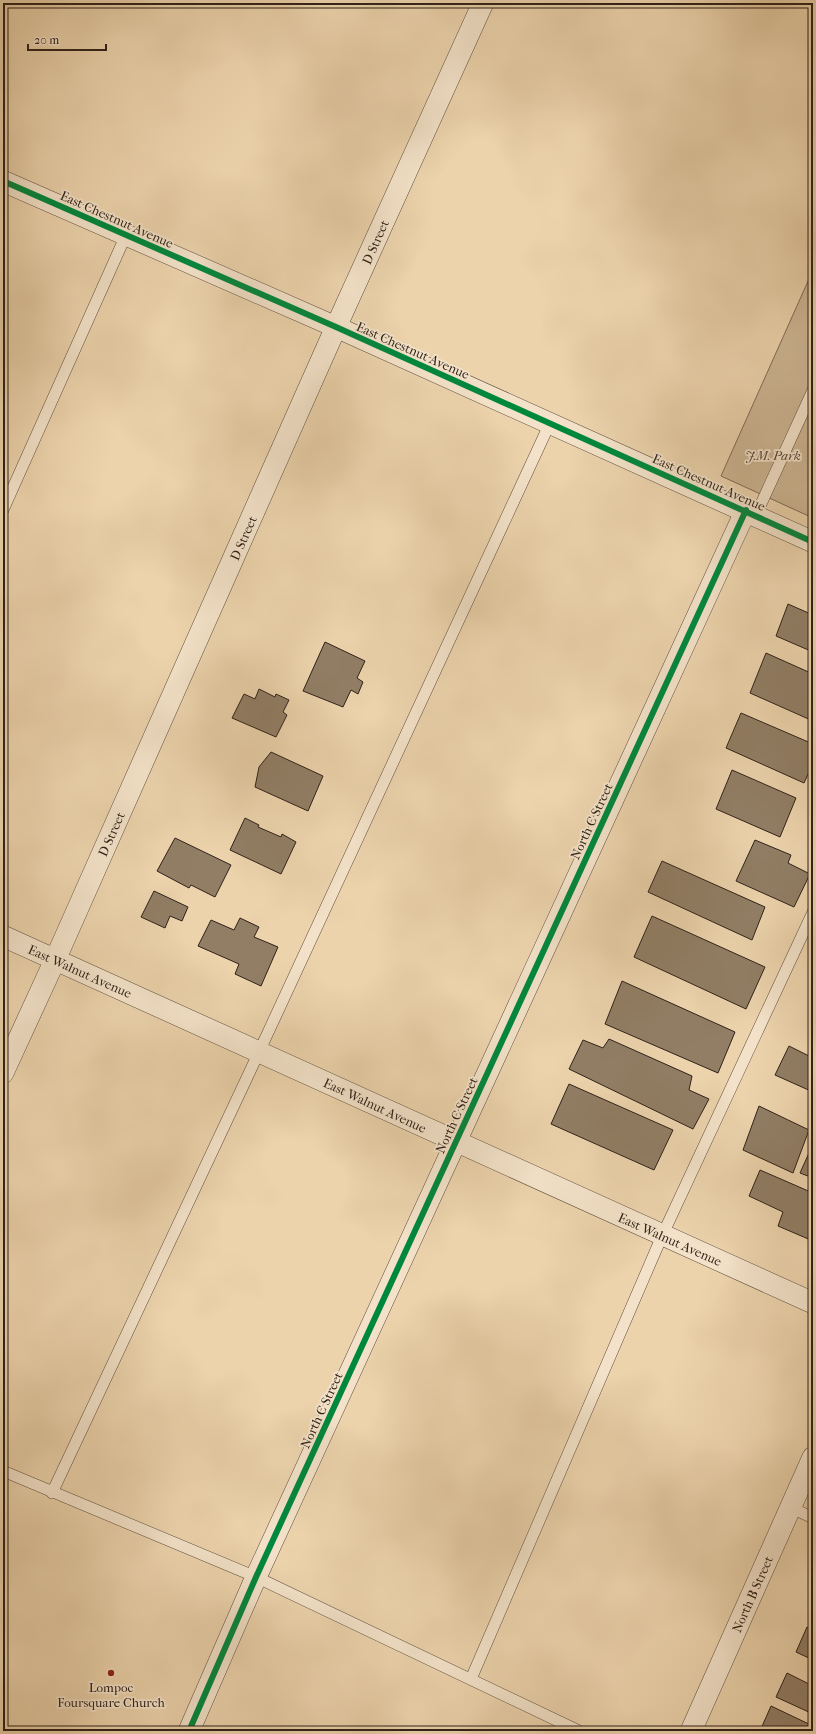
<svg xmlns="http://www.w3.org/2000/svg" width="816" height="1734" font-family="'IM FELL French Canon',serif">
<rect width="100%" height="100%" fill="#ecd3ac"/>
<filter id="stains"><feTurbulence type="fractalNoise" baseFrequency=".005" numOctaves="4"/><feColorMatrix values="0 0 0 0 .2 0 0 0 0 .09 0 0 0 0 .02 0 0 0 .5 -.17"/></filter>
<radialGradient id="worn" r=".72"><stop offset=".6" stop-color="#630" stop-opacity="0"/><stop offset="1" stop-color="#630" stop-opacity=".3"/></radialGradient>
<polygon fill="#ccb593" stroke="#7e6b56" points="813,270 813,518 721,476"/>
<g fill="#917e65" stroke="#2f2119">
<polygon points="788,604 813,615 813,652 776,636"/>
<polygon points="325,642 365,661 357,678 363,682 358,694 351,690 343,707 303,691"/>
<polygon points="766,653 813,674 813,721 750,693"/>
<polygon points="259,689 275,697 276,694 289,700 283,712 287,715 276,737 232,718 244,694 255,699"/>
<polygon points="741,713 813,744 813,763 804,783 726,748"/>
<polygon points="271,752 323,776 308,811 255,787 259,767"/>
<polygon points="732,770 796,798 780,837 716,809"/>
<polygon points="245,818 259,825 258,827 281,837 282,834 296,842 281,874 230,850"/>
<polygon points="175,838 231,865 215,897 191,885 189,888 157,871"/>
<polygon points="755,840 791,855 788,863 810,874 794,907 736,881"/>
<polygon points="662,861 765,907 752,940 648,892"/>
<polygon points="154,891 188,907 182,921 170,916 165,928 141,917"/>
<polygon points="652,916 765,967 746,1009 634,957"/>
<polygon points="240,918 259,927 254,937 278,947 261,986 235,974 239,964 198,946 211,920 234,930"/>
<polygon points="622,981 735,1032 718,1073 605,1024"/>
<polygon points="609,1039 692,1076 689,1090 709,1099 693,1129 569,1069 583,1040 603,1048"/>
<polygon points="789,1046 813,1058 813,1092 775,1075"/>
<polygon points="569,1084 673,1130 654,1170 551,1124"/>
<polygon points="759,1106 809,1130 793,1173 743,1150"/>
<polygon points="813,1144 813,1178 800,1173"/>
<polygon points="760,1170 813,1193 813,1241 778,1226 783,1212 749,1196"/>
<polygon points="807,1627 813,1630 813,1660 796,1652"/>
<polygon points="787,1673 813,1686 813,1714 776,1697"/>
<polygon points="771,1706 813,1726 813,1731 760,1731"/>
</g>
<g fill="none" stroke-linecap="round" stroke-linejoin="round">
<defs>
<g id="lane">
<polyline points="3,510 126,235"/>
<polyline points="756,515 813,390"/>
<polyline points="3,1471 256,1577 579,1731"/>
<polyline points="52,1493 259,1052 550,423"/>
<polyline points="790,1507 813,1518"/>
<polyline points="471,1679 662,1236 813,912"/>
</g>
<g id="street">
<polyline points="3,181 336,327 813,542"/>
<polyline points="3,936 813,1303"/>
<polyline points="3,1073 55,960 336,327 483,3"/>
<polyline points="189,1731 256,1577 746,510"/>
<polyline points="691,1731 813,1457"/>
</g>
</defs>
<use href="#lane" stroke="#5e4e3e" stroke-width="12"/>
<use href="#street" stroke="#5e4e3e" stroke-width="22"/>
<use href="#lane" stroke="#f3e2c9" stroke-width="11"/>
<use href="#street" stroke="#f3e2c9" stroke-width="21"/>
<defs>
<g id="cycleway">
<polyline points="3,181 336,327 813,542"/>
<polyline points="189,1731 256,1577 746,510"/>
</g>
</defs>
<use href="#cycleway" stroke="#f3e2c9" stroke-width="8"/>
<use href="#cycleway" stroke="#00873e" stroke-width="6"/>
</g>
<circle fill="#8f2418" stroke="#f3e2c9" stroke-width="1.5" cx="111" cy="1673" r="4"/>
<g text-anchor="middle" stroke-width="3.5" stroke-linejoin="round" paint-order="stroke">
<g font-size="13" fill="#2f2119" stroke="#f3e2c9">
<text transform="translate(117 219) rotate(24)" y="5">East Chestnut Avenue</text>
<text transform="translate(375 242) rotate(-66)" y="5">D Street</text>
<text transform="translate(413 350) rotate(24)" y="5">East Chestnut Avenue</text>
<text transform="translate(709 482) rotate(24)" y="5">East Chestnut Avenue</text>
<text transform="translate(243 538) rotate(-66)" y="5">D Street</text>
<text transform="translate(591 821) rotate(-65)" y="5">North C Street</text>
<text transform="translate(111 834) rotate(-66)" y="5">D Street</text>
<text transform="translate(80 971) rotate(24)" y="5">East Walnut Avenue</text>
<text transform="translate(375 1105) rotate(25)" y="5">East Walnut Avenue</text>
<text transform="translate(456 1115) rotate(-65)" y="5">North C Street</text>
<text transform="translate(670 1239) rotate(24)" y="5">East Walnut Avenue</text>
<text transform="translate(321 1410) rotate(-65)" y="5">North C Street</text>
<text transform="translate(752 1594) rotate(-66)" y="5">North B Street</text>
</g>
<g font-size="13" font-style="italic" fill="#564638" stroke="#f3e2c9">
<text x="773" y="460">J.M. Park</text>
</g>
<g font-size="13" fill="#2f2119" stroke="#f3e2c9">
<text x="111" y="1692">Lompoc<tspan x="111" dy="15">Foursquare Church</tspan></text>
</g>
</g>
<rect width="816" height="1734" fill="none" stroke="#ecd3ac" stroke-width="16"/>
<rect x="4" y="4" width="808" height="1726" fill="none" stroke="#2f2119" stroke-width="2"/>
<rect x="8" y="8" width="800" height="1718" fill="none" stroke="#2f2119"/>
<path d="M28 44v6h78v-6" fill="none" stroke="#2f2119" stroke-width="2"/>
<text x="34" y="44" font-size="12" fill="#2f2119" stroke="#f3e2c9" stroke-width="3" paint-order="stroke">20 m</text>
<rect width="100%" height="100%" filter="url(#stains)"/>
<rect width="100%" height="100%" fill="url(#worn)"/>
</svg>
